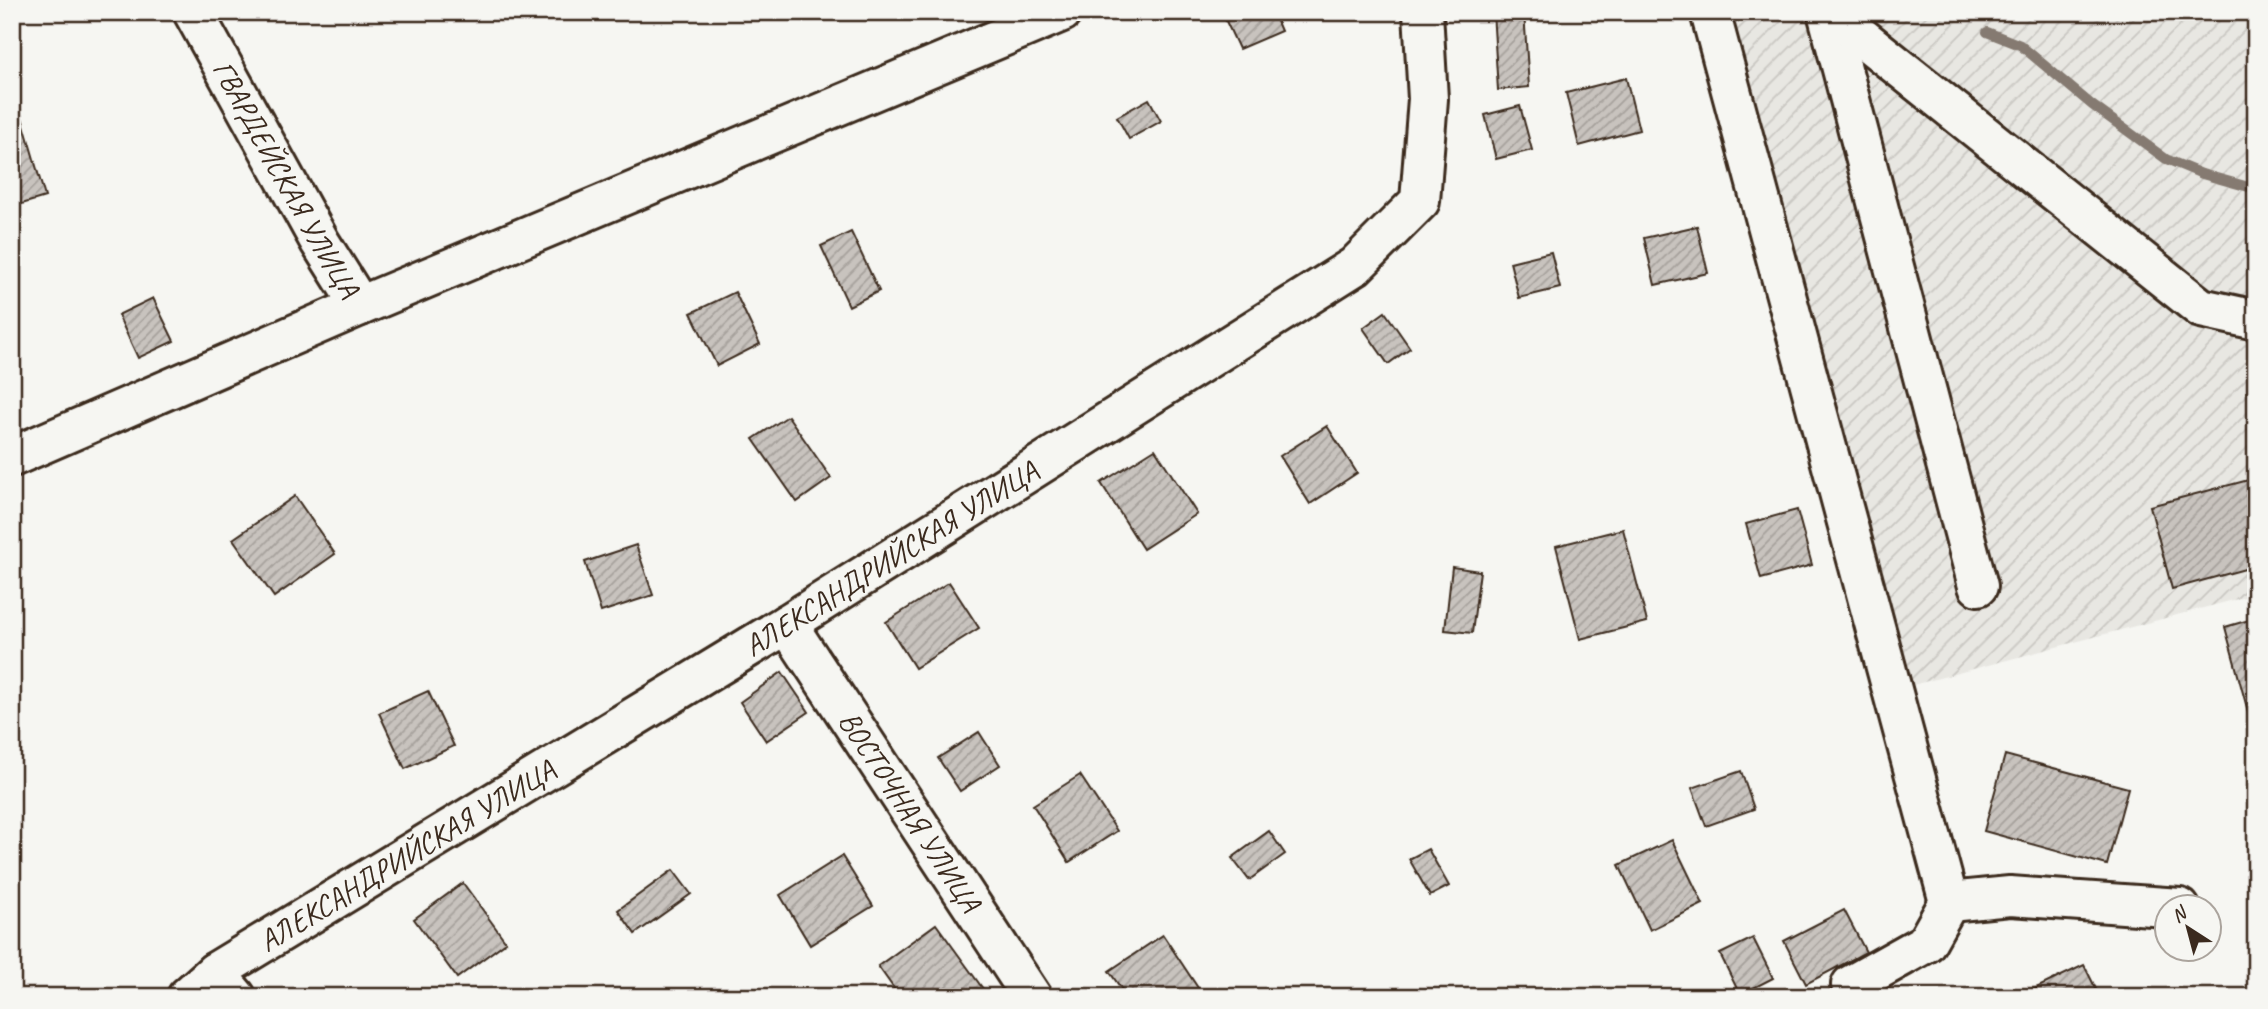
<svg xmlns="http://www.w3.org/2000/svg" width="2268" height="1009" font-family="Caveat,sans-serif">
<defs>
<pattern id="industrial-furrows" width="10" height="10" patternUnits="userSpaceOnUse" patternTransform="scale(1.75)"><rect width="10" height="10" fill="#e8e7e2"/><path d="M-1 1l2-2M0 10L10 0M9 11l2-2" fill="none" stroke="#c8c6c1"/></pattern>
<pattern id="building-hatch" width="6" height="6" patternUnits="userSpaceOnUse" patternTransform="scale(1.75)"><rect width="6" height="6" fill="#c8c3be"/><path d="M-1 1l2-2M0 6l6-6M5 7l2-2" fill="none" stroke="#a49f9a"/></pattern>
</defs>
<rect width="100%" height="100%" fill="#f6f6f2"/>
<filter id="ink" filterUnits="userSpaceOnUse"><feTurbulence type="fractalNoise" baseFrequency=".0143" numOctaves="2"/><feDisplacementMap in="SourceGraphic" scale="14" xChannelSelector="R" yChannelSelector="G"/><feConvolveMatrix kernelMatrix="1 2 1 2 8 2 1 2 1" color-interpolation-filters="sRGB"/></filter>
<g filter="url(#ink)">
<polygon fill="url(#industrial-furrows)" points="1724,12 2256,12 2256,594 1909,686"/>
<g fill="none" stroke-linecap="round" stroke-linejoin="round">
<polyline stroke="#857a71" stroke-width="10" points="1987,32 2020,45 2092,105 2166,159 2202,174 2256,189"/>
</g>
<g fill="url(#building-hatch)" stroke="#3b2a1e" stroke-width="2">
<polygon points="1240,12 1273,12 1281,31 1239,49 1225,19"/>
<polygon points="1493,12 1524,12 1529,87 1498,90"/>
<polygon points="1626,78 1639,130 1579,146 1566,93"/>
<polygon points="1149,99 1161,121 1129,139 1117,117"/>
<polygon points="1520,106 1532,150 1496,159 1485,115"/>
<polygon points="20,111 45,197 12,207 12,114"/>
<polygon points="1697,226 1708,273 1655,285 1644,238"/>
<polygon points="851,232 879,291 849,306 821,246"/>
<polygon points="1551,252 1560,288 1519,298 1510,262"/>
<polygon points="735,292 760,344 717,366 691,313"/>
<polygon points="153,298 174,341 138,358 118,315"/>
<polygon points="1385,312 1410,348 1388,364 1363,328"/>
<polygon points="788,416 831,478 797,502 753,439"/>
<polygon points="1327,426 1357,473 1310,504 1280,456"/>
<polygon points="1155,449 1197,514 1143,549 1101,483"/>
<polygon points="2256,478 2256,566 2172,589 2150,506"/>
<polygon points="295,496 335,554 274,597 233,539"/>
<polygon points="1797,510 1812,565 1761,579 1746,524"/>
<polygon points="1623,529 1647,622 1580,639 1556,546"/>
<polygon points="636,545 653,595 601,612 585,562"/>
<polygon points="1452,567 1480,571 1472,633 1445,630"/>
<polygon points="949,582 979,628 915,668 886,622"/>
<polygon points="2256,618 2256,741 2225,627"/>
<polygon points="782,672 809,712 766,741 740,702"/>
<polygon points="428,691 454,746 405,769 379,713"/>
<polygon points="979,732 1000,765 960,791 938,758"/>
<polygon points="2005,755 2128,788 2107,865 1984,831"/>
<polygon points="1741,771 1754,809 1706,826 1692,788"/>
<polygon points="1080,775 1117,831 1069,862 1033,805"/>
<polygon points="1269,831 1285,854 1249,880 1232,858"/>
<polygon points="1672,840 1703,904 1650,930 1619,865"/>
<polygon points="1428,849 1449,886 1430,896 1409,859"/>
<polygon points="842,856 873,906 810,945 780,895"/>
<polygon points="673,870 691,894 635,934 618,910"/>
<polygon points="463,883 506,942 457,978 414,919"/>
<polygon points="1844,910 1866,952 1806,984 1784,941"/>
<polygon points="936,924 986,993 981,997 900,997 878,966"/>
<polygon points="1163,935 1204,997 1127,997 1109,971"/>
<polygon points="1753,938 1773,978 1740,995 1720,954"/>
<polygon points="2084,965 2100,997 2033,997 2030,991"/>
</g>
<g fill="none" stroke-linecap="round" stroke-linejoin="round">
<defs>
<g id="minor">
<path id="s1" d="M 193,12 L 320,242 L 360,306"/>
<polyline points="1710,12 1949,902 1926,943 1851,985"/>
<polyline points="1827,12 1978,586"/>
<polyline points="1830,12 2201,308 2256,320"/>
<polyline points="12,457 360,306 1062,12"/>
<path id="s2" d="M 787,624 L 1032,997"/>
<polyline points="1949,902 2010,896 2180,908"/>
<polyline points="215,972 236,997"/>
<path id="s3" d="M 187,997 L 215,972 L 787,624 L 1355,266 L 1420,201 L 1428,99 L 1423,12"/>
</g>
</defs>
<use href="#minor" stroke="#3b2a1e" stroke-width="44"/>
<use href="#minor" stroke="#f6f6f2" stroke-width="38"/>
</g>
</g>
<g text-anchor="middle" stroke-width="5" stroke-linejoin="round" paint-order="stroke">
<g font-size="30" fill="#3b2a1e" stroke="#f6f6f2">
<text dy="10" stroke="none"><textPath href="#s1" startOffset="191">ГВАРДЕЙСКАЯ УЛИЦА</textPath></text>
<text dy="10" stroke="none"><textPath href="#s3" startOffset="830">АЛЕКСАНДРИЙСКАЯ УЛИЦА</textPath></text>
<text dy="10" stroke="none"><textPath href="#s2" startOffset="224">ВОСТОЧНАЯ УЛИЦА</textPath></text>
<text dy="10" stroke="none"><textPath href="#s3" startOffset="262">АЛЕКСАНДРИЙСКАЯ УЛИЦА</textPath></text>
</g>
</g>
<rect width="2268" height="1009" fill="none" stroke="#f6f6f2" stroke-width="42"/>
<rect x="21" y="21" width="2226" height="967" fill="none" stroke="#3b2a1e" stroke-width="2.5" filter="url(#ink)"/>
<g transform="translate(2188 928) rotate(324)"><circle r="33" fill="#f6f6f2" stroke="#aba49d" stroke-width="2"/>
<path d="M0-5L12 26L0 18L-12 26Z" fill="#3b2a1e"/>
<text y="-10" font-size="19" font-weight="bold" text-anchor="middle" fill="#3b2a1e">N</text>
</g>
</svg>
